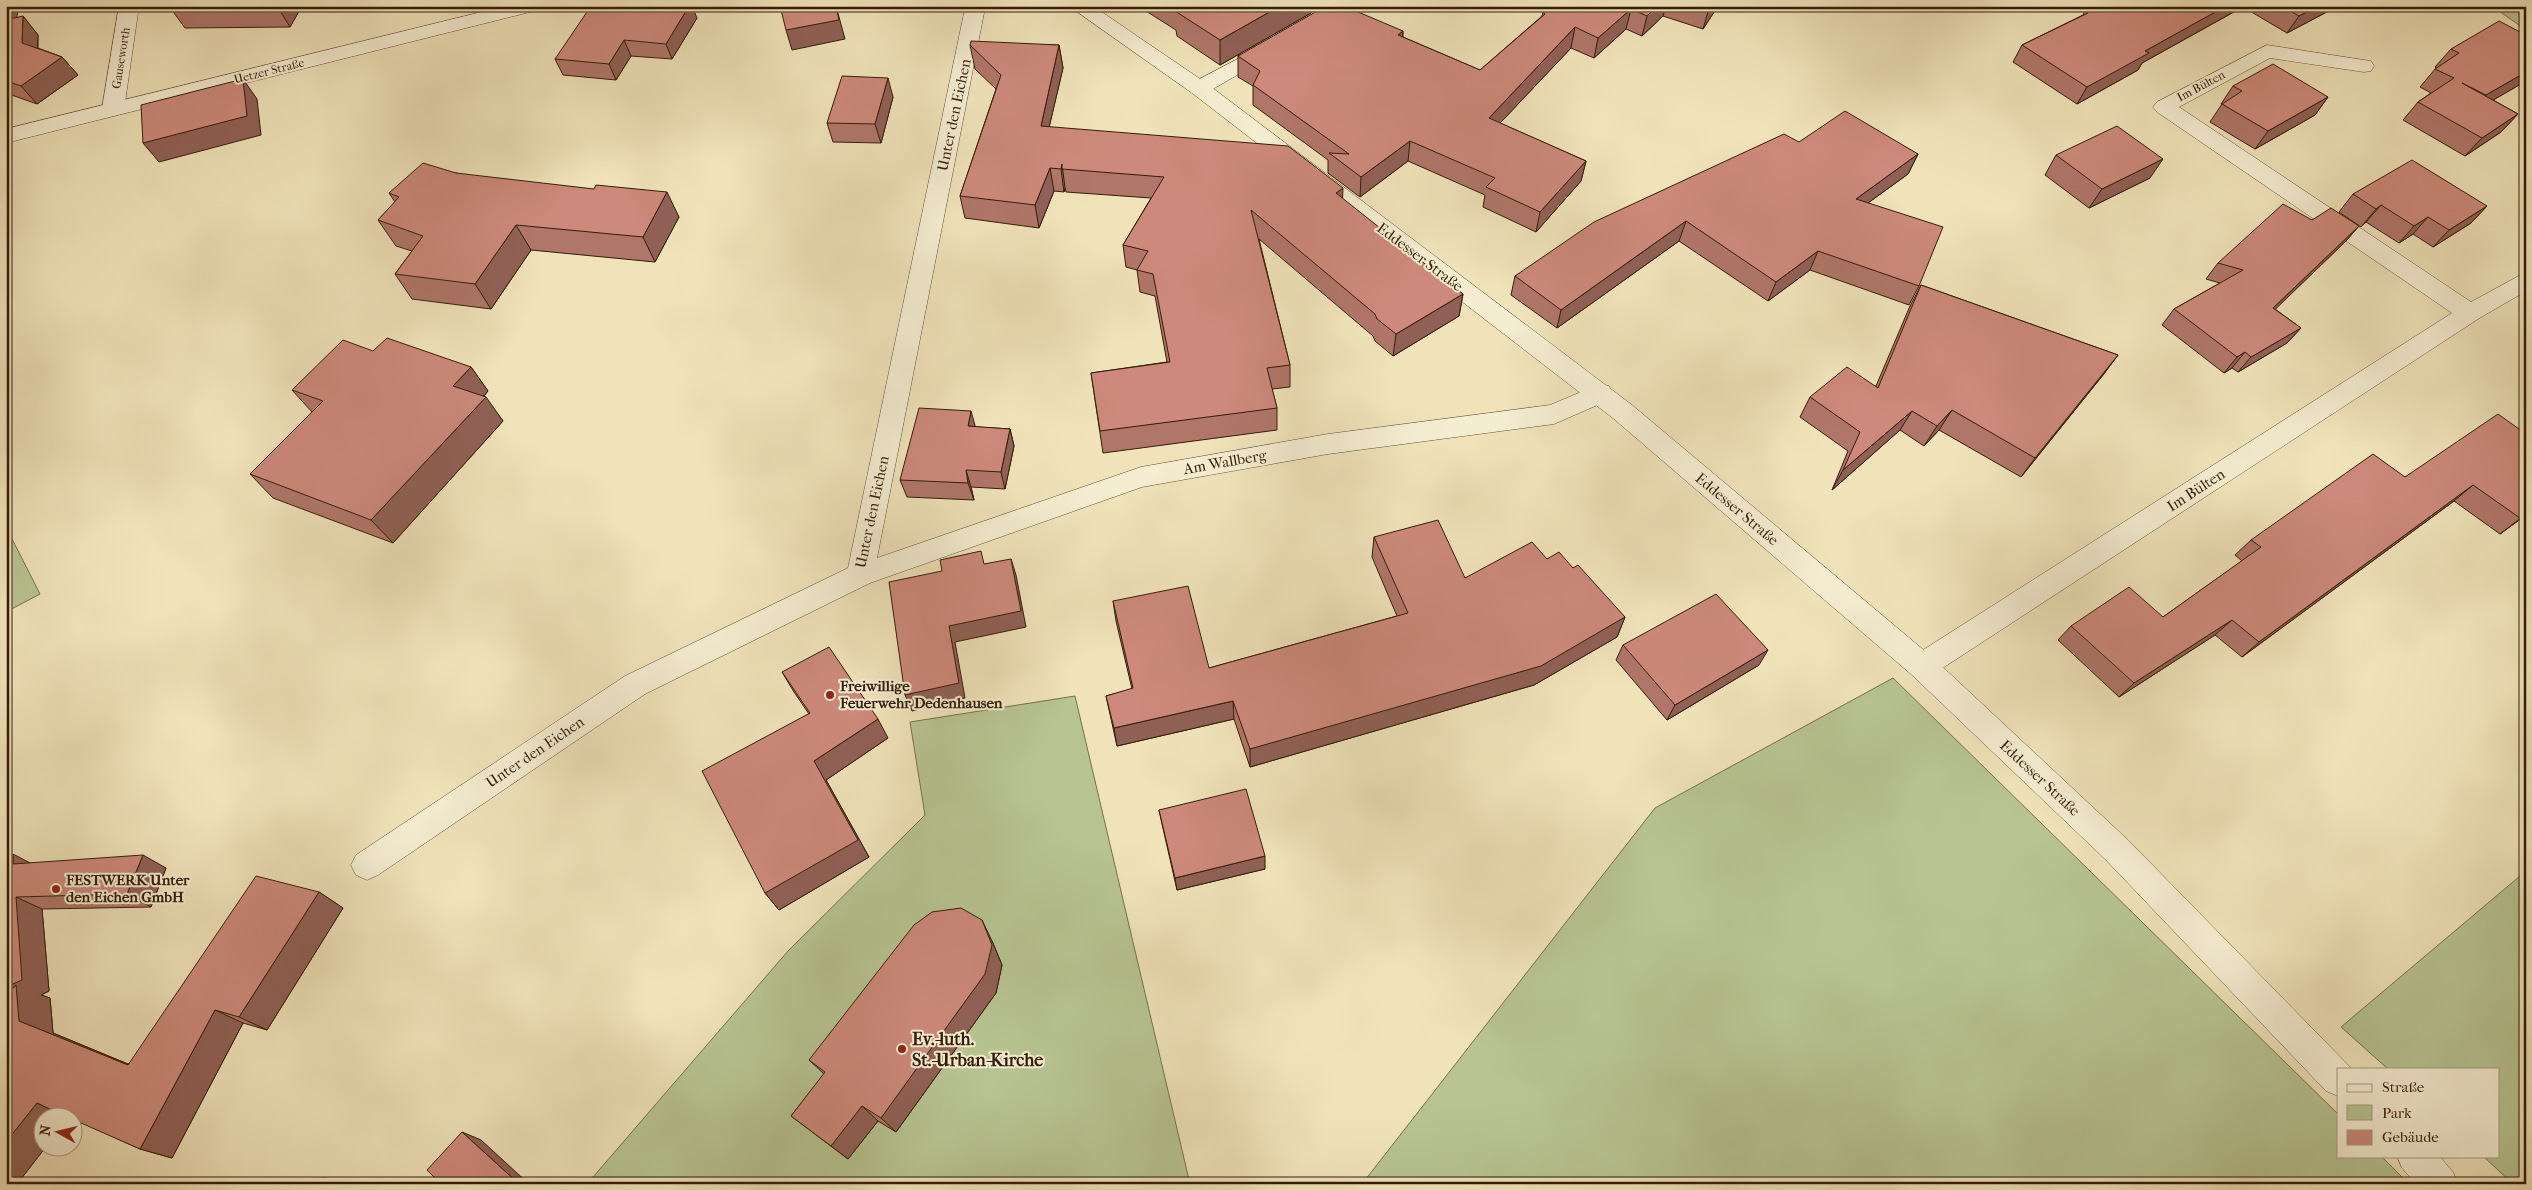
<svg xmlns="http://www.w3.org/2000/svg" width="2532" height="1190" font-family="'IM FELL French Canon',serif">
<rect width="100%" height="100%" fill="#f0e3ba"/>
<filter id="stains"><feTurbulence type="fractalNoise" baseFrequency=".004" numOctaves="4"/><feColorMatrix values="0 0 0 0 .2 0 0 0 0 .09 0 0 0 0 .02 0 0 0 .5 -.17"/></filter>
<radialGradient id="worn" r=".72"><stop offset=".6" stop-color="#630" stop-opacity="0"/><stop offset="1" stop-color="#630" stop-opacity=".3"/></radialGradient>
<g fill="#b7c492" stroke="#75704d">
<polygon points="2492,6 2526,6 2526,30"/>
<polygon points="6,527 40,594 6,612"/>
<polygon points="1893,678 2338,1114 2338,1156 2381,1156 2409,1184 1362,1184 1655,808"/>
<polygon points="1075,696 1190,1184 587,1184 788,951 925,815 910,722"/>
<polygon points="2526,871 2526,1184 2513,1184 2483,1156 2498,1156 2498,1069 2388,1069 2341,1027"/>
</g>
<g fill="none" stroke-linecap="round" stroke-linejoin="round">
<defs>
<g id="minor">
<polygon points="119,6 139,6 124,109 120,114 113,116 106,114 102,109"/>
<polygon points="969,6 989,6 984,13 877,558 1141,467 1328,434 1550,405 1600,384 1609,386 1612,393 1609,400 1554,424 1328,454 1142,487 870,583 645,694 378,875 367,880 356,875 351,865 356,855 625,676 848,568 964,13"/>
<polygon points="1270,42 1277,44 1280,48 1277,52 1206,93 1199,95 1192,93 1189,88 1192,83"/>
<polygon points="2267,45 2364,60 2371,61 2374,66 2371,71 2364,72 2270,58 2179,107 2471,302 2526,272 2526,291 2478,319 1932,675 1922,678 1912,675 1908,666 1912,657 2452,313 2157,112 2153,107 2157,102"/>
</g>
<g id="tertiary">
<polygon points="506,6 541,6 538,10 6,143 6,129"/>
<polygon points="1069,6 1093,6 1206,83 1632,405 1932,657 2128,840 2350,1067 2351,1069 2338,1069 2338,1096 2326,1091 2106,860 1912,675 1614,419 1192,93"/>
<polygon points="2397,1156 2439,1156 2453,1172 2458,1184 2416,1184 2402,1168"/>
</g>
</defs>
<use href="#minor" stroke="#624e34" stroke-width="1"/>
<use href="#tertiary" stroke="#624e34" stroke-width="1"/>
<use href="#minor" fill="#f5edd2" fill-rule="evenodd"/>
<use href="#tertiary" fill="#f5edd2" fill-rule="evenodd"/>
</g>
<g fill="#b0766a" stroke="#331c08">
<polygon points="6,6 17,18 23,16 38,35 38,48 62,57 78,75 37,104 6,93"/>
<polygon points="169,6 302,6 290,27 185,28"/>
<polygon points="1138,6 1317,6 1311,10 1311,13 1220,65 1177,36 1176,30"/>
<polygon points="1550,6 1718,6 1703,29 1663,16 1642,36 1626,29 1594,58 1571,48 1500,123 1586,161 1581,181 1536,232 1483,207 1485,195 1408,161 1360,197 1328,173 1328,160 1253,105 1253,86 1238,77 1238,56 1403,31 1403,37 1480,70 1542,16 1543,12"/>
<polygon points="2095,6 2338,6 2287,33 2243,7 2142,63 2138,70 2077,104 2013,62 2022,45 2083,15 2085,11"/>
<polygon points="697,18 672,59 631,56 616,80 563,75 555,59"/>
<polygon points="2526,35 2526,81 2493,100 2518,114 2501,132 2465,156 2403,120 2418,102 2431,93 2420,87 2436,68 2435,67 2451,49"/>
<polygon points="970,45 1059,45 1063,68 1049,127 1342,199 1463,294 1459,316 1393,356 1375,341 1373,336 1259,239 1290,365 1290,387 1272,389 1277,408 1277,430 1103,453 1091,373 1167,362 1155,296 1140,292 1137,270 1126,267 1123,245 1151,198 1066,192 1065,188 1064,192 1054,191 1039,228 965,218 960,196 996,89 975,69"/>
<polygon points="2233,86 2328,97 2315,115 2255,149 2210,122 2222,104 2221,104"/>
<polygon points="893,97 881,143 833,142 827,123"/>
<polygon points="1799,142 1918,154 1908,174 1868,203 1919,286 1909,305 1810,270 1768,301 1679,241 1557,328 1511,295 1515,276"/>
<polygon points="2056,155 2150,178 2089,208 2045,175"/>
<polygon points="456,173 679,217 655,262 531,250 491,309 412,299 395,274 412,251 396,246 378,220 395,202 389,193"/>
<polygon points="2353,194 2487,206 2471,223 2433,247 2413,234 2399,243 2366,222 2361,227 2339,212"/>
<polygon points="2312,220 2359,226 2345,242 2275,309 2301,328 2287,343 2238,372 2232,368 2224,373 2162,325 2174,309 2220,283 2206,279 2218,263"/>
<polygon points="1921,285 2118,355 2103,375 2021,477 1939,430 1924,446 1900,430 1832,490 1848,451 1800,417 1810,397 1876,386 1910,306"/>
<polygon points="471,367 488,391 484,396 503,421 393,543 273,498 250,474 312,412 292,390"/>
<polygon points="976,427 1010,429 1014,446 1005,489 971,487 974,500 907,497 900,480"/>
<polygon points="2526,434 2526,515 2500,534 2454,501 2242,657 2215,635 2119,697 2058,640 2071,626 2163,617 2242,561 2235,555 2251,540 2405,477"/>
<polygon points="1374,537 1465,578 1547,559 1573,568 1625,617 1617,637 1534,685 1250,767 1234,719 1117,746 1106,696 1132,689 1116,621 1113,601 1209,668 1397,616 1372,557"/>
<polygon points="1623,645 1759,665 1667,720 1616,660"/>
<polygon points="782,672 888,738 826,780 869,857 779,910 765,893 809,714 794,692"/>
<polygon points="1159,810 1265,869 1177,890 1162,824"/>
<polygon points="6,857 29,863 166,868 151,907 42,909 49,991 41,995 50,998 53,1033 128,1064 319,892 343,908 267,1030 243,1023 172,1158 140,1149 72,1118 42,1118 42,1148 45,1148 17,1184 6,1184"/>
<polygon points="992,941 1002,965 996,993 896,1132 878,1121 848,1159 791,1116 824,1074 809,1060"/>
</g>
<g fill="#906056" stroke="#331c08">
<polygon points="6,6 19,6 12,41 6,34"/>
<polygon points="277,6 302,6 290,27"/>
<polygon points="689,6 692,6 697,18 672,59 666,44"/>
<polygon points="836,6 845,39 792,50 786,30"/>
<polygon points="1280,6 1317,6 1311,10 1311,13 1220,65 1220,40"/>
<polygon points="1657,6 1666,6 1663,16 1642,36 1647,16"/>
<polygon points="1710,6 1718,6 1703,29 1709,8"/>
<polygon points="2226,6 2244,6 2142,63 2138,70 2077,104 2087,87 2145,51"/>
<polygon points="2318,6 2338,6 2287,33 2299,16"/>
<polygon points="1631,9 1626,29 1594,58 1598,38"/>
<polygon points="23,16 38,35 37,61 22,43"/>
<polygon points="1575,27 1571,48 1486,138 1489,118"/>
<polygon points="1403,31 1401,51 1398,35"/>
<polygon points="624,40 631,56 616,80 609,64"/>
<polygon points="1059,45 1063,68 1044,149 1041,126"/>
<polygon points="62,57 78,75 37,104 21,86"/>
<polygon points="2526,72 2526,81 2469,114 2486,95"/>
<polygon points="888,78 893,97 881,143 875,124"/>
<polygon points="243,79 257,99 261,135 159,162 143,143"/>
<polygon points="2328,97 2315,115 2255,149 2268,131"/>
<polygon points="2518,114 2501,132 2465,156 2482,138"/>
<polygon points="1410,141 1408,161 1360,197 1361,177"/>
<polygon points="1918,154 1908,174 1847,218 1856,199"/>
<polygon points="2163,159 2150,178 2089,208 2102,189"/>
<polygon points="1586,161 1581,181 1536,232 1540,212"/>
<polygon points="1062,164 1065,188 1064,192 1061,169"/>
<polygon points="1050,168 1054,191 1039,228 1035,205"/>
<polygon points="1343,188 1342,211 1336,193"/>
<polygon points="667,192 679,217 655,262 643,237"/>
<polygon points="2381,205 2366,222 2361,227 2376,209"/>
<polygon points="2487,206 2471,223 2433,247 2449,230"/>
<polygon points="2428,217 2413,234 2399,243 2414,226"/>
<polygon points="1686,221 1679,241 1557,328 1561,310"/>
<polygon points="516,225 531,250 491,309 475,284"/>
<polygon points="2359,226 2345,242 2260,324 2273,308"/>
<polygon points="1818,251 1810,270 1768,301 1776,282"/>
<polygon points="1463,294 1459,316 1393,356 1396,334"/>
<polygon points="2301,328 2287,343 2238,372 2251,357"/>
<polygon points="2245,352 2232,368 2224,373 2237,357"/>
<polygon points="2118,355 2103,375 2021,477 2035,458"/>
<polygon points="471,367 488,391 471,410 453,386"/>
<polygon points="486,397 503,421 393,543 371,520"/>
<polygon points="1952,410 1939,430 1924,446 1937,426"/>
<polygon points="971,411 976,429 968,426"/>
<polygon points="1912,411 1900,430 1832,490 1843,470"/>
<polygon points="1010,429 1014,446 1005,489 1001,472"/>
<polygon points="966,470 971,487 974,500 968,483"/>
<polygon points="2473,485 2454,501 2242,657 2259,642"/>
<polygon points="2526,514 2526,515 2500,534"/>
<polygon points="1011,559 1016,575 1026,627 955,642 965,698 912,711 905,695 949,626"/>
<polygon points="1625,617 1617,637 1534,685 1250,767 1250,749"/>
<polygon points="2232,620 2215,635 2119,697 2134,683"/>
<polygon points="1768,650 1759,665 1667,720 1675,705"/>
<polygon points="1233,701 1234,719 1117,746 1114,728"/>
<polygon points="878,719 888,738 826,780 869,857 779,910 765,893 814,761"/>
<polygon points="13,854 38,867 13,864"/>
<polygon points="143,855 166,868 151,907 127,894"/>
<polygon points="1265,856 1265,869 1177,890 1175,878"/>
<polygon points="319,892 343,908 267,1030 239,1017"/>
<polygon points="16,897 42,909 49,991 41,995 50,998 53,1033 159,1077 128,1065 19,1021 6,1010 6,987"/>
<polygon points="982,920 992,941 1002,965 996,993 896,1132 881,1118"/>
<polygon points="215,1010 243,1023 172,1158 140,1149"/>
<polygon points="37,1103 69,1118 42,1118 42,1148 45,1148 17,1184 6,1184 6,1142"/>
<polygon points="862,1106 878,1121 848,1159 831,1146"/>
<polygon points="462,1132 481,1140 529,1184 519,1184"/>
<polygon points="326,1178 343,1184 326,1184"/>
</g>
<g fill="#cd897b" stroke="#331c08">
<polygon points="591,6 689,6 666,44 624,40 609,64 555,59"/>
<polygon points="780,6 836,6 839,20 786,30"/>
<polygon points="1176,6 1280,6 1220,40 1175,11 1180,8"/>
<polygon points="1326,6 1344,6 1403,31 1398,35 1480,70 1545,14 1543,12 1550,6 1657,6 1647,16 1631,9 1598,38 1575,27 1489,118 1586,161 1540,212 1486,187 1495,178 1410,141 1361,177 1329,153 1349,154 1253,85 1260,71 1238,56"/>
<polygon points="1703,6 1710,6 1709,8"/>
<polygon points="2095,6 2226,6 2145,51 2149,53 2087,87 2022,45 2088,13 2085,11"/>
<polygon points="2281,6 2318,6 2299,16"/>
<polygon points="23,16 22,43 62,57 21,86 6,81 6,20"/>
<polygon points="2499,21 2526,35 2526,72 2486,95 2462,83 2518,114 2482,138 2418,102 2454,78 2435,69 2459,53 2451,49"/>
<polygon points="971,41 1059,45 1041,126 1288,146 1343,188 1336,193 1463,294 1396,334 1377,319 1375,314 1251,210 1290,365 1267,368 1277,408 1100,431 1091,373 1170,362 1153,274 1137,270 1148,251 1123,245 1164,177 1062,169 1062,164 1061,169 1050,168 1035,205 960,196 1001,75 970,45"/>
<polygon points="2273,64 2328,97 2268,131 2222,104 2242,91 2233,86"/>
<polygon points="842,76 888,78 875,124 827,123"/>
<polygon points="243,79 247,116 143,143 141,105"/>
<polygon points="1845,111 1918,154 1856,199 1943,227 1919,286 1818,251 1776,282 1686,221 1561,310 1515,276 1594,222 1784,134 1799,142"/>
<polygon points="2117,126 2163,159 2102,189 2056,155"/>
<polygon points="2412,160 2487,206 2449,230 2428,217 2414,226 2381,205 2376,209 2353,194"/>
<polygon points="423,163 456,173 594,189 596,185 667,192 643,237 516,225 475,284 395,274 423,236 378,220 399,197 389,193"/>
<polygon points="2283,204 2312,220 2331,208 2359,226 2273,308 2301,328 2251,357 2245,352 2237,357 2174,309 2243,270 2218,263"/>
<polygon points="1921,285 2118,355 2035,458 1952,410 1937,426 1912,411 1843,470 1860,432 1810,397 1847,367 1878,388"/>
<polygon points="387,338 471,367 453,386 486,397 371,520 250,474 323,401 292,390 343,340 373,351"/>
<polygon points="919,408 971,411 968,426 1010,429 1001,472 966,470 968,483 900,480"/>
<polygon points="2498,414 2526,434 2526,514 2520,518 2473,485 2259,642 2232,620 2134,683 2071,626 2129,587 2163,617 2261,547 2251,540 2373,454 2405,477"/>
<polygon points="1438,520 1465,578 1532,542 1547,559 1559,552 1573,568 1578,565 1625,617 1541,666 1250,749 1233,701 1114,728 1106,696 1133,688 1113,601 1188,586 1209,668 1408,613 1374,537"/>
<polygon points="981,551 984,564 1011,559 1021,611 949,626 959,683 905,695 889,582 942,571 940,560"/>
<polygon points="1716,594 1768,650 1675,705 1623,645"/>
<polygon points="829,647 878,719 814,761 858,840 765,893 702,771 810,713 782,672"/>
<polygon points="1246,789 1265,856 1175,878 1159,810"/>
<polygon points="13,854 13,864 143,855 127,894 16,897 22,980 6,987 6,857"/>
<polygon points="256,876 319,892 239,1017 215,1010 140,1149 72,1119 72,1118 69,1118 37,1103 6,1142 6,996 16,985 19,1021 128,1065"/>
<polygon points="961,908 982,920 992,945 985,974 881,1118 862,1106 831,1146 791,1116 825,1072 809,1060 914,925 932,912"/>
<polygon points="462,1132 519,1184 434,1184 437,1180 427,1170"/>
<polygon points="326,1178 326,1184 191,1184"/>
</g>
<g fill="#8f2418" stroke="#f5edd2" stroke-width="2">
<circle cx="830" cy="695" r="5"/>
<circle cx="56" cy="889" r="5"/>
<circle cx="902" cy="1049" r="5"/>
</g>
<g text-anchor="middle" stroke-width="4" stroke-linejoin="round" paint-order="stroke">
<g font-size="12" fill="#331c08" stroke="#f5edd2">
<text transform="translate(121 58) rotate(-81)" y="4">Gauseworth</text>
<text transform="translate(269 71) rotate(-14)" y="4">Uetzer Straße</text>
<text transform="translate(2201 86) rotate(-28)" y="4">Im Bülten</text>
</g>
<g font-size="15" fill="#331c08" stroke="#f5edd2">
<text transform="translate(954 115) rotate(-78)" y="5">Unter den Eichen</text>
<text transform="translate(1420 257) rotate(37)" y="5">Eddesser Straße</text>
<text transform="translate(1225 462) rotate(-10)" y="5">Am Wallberg</text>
<text transform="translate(2196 490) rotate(-33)" y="5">Im Bülten</text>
<text transform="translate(1737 509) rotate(40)" y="5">Eddesser Straße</text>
<text transform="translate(872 512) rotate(-78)" y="5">Unter den Eichen</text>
<text transform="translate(535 752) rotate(-34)" y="5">Unter den Eichen</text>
<text transform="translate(2040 778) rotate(43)" y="5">Eddesser Straße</text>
</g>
<g font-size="15" font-weight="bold" fill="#331c08" stroke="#f5edd2" text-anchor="start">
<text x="840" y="691">Freiwillige<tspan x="840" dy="17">Feuerwehr Dedenhausen</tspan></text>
<text x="66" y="885">FESTWERK Unter<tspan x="66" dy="17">den Eichen GmbH</tspan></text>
</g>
<g font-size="18" font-weight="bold" fill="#331c08" stroke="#f5edd2" text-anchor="start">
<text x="912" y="1045">Ev.-luth.<tspan x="912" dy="21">St.-Urban-Kirche</tspan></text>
</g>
</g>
<rect width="2532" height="1190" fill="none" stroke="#f0e3ba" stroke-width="25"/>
<rect x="8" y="8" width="2517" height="1175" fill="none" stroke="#331c08" stroke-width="2.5"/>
<rect x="12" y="12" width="2507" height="1165" fill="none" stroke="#331c08"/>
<rect x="2337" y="1068" width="162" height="90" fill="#f5edd2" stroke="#a79981"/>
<rect x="2347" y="1084" width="25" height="8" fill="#f5edd2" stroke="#a79981"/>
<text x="2382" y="1092" font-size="15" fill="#331c08">Straße</text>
<rect x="2347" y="1105" width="25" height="15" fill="#b7c492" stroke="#a79981"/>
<text x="2382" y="1118" font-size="15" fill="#331c08">Park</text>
<rect x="2347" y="1130" width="25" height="15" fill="#cd897b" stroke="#a79981"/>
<text x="2382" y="1142" font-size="15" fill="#331c08">Gebäude</text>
<g transform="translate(58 1132) rotate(278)"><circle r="24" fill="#f5edd2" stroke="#a79981"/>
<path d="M0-4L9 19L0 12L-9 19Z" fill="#8f2418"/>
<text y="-8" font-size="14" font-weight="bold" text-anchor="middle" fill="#331c08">N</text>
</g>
<rect width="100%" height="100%" filter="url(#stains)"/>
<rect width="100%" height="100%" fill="url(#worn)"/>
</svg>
